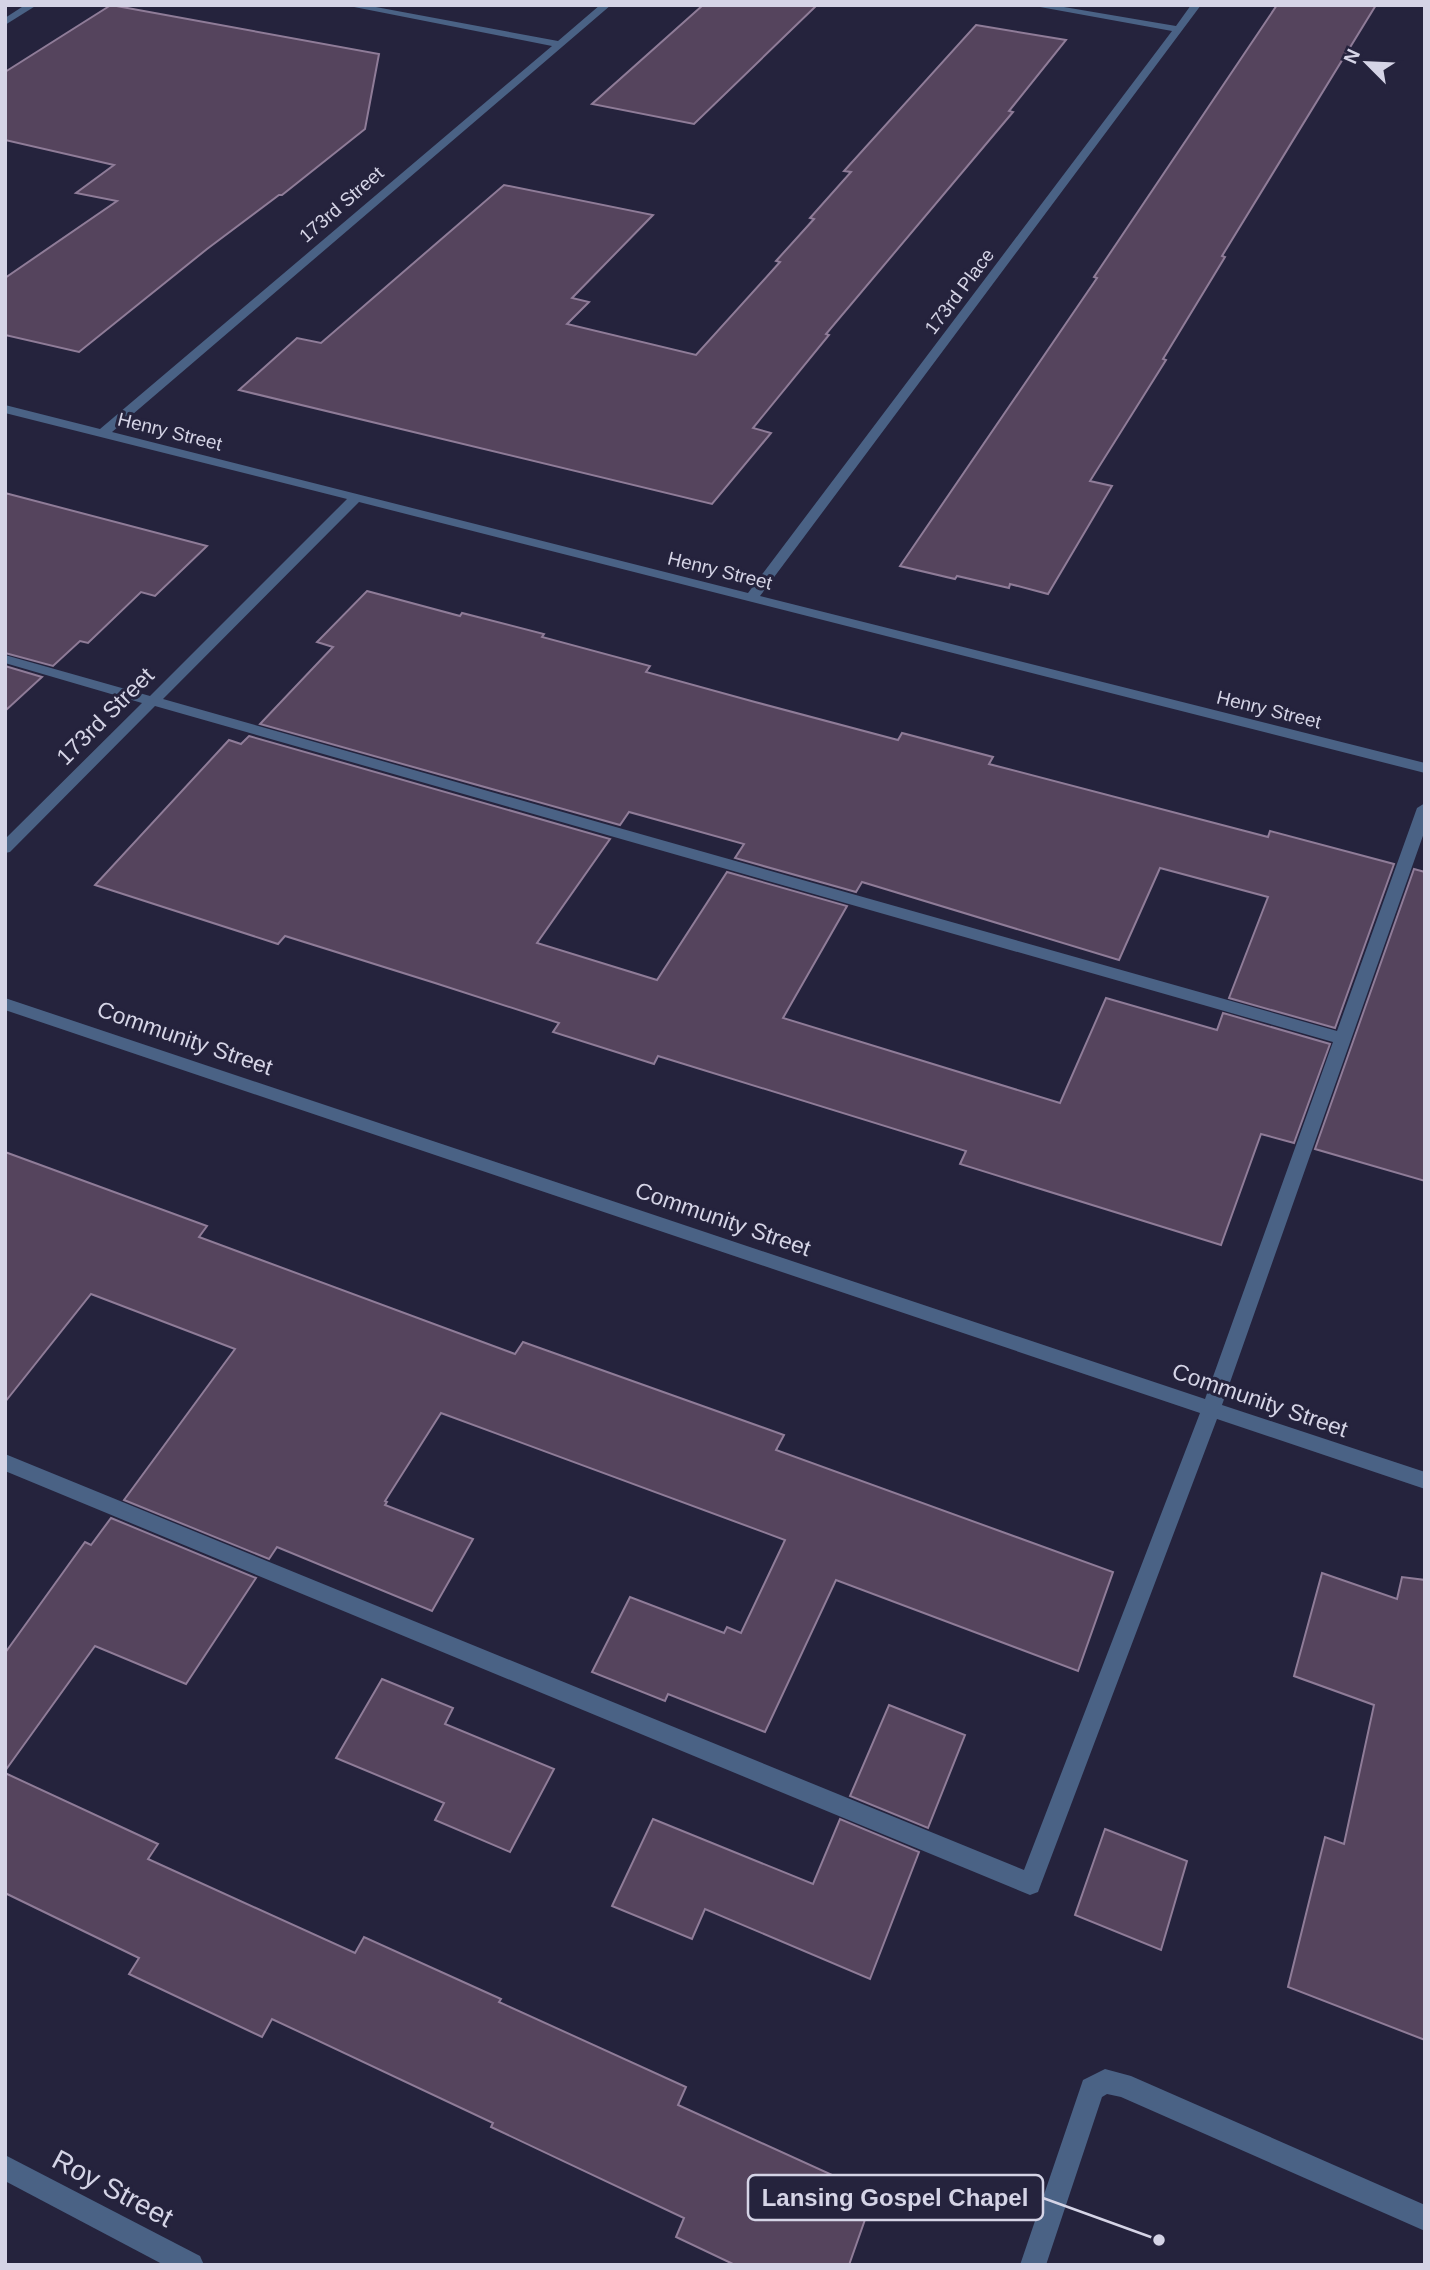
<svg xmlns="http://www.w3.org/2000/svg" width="1430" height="2270" font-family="Arial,sans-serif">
<rect width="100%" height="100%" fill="#25233d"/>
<g fill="#55445d" stroke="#8f7c98" stroke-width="2">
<polygon points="111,5 379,54 365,129 282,195 279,195 207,249 79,352 5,335 5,278 117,201 76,193 114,165 5,140 5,72"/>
<polygon points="703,5 817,5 694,124 592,104"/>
<polygon points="1277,5 1376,5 1222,256 1225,257 1163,359 1166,360 1090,481 1112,486 1048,594 1010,584 1009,588 957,576 955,579 900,566 1097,278 1094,277"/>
<polygon points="976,25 1066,40 1009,111 1013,112 826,334 829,335 753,428 771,433 712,504 239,390 297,338 321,343 504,185 653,215 572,298 589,302 567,324 696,355 780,262 776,261 814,219 810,218 851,172 844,171"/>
<polygon points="5,493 207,546 155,596 141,592 88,643 80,641 53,666 5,653"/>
<polygon points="367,591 460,616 462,613 544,634 542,637 650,666 646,672 755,702 898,740 902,733 993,757 989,764 1268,837 1270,831 1394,864 1335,1028 1229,998 1268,897 1160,868 1119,960 862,882 856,892 735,858 744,844 629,812 620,825 260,724 333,647 317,642"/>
<polygon points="5,666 42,677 5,711"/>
<polygon points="249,736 610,839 537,943 657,980 727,872 847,906 783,1018 1060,1103 1106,998 1217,1030 1223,1013 1330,1044 1294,1143 1261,1134 1221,1245 960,1164 966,1151 658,1056 654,1064 553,1032 559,1023 435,983 285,936 278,944 95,885 229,740 241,744"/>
<polygon points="1414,869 1425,872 1425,1181 1315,1149"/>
<polygon points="5,1152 207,1226 199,1237 515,1354 523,1342 784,1435 776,1450 1113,1572 1078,1671 836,1580 765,1732 668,1694 665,1701 592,1672 630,1597 724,1633 727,1627 741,1633 785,1540 441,1413 385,1501 387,1502 385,1505 473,1539 432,1611 277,1547 269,1559 124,1500 235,1349 91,1294 5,1402"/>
<polygon points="111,1518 256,1578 186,1684 95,1646 5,1771 5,1653 85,1542 91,1545"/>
<polygon points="1322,1573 1397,1599 1402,1577 1425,1580 1425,2040 1288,1987 1325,1837 1344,1844 1374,1705 1294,1676"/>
<polygon points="382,1679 453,1708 445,1724 554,1769 510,1852 435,1820 444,1803 336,1758"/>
<polygon points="889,1705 965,1735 928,1828 850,1796"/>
<polygon points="5,1773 158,1844 148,1859 355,1953 364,1937 501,1999 499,2002 686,2087 678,2105 874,2194 849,2265 735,2265 676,2237 684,2218 491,2127 493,2123 272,2019 262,2037 129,1974 139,1958 5,1893"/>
<polygon points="653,1819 813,1884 840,1819 919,1852 870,1979 705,1909 692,1939 612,1906"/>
<polygon points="1105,1829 1187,1861 1161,1950 1075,1915"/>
</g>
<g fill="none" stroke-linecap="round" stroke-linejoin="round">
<g fill="#4a6285" fill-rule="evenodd">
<polygon points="25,5 37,5 5,25 5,18"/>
<polygon points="344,5 365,5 558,41 600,5 611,5 112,432 748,593 1172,31 1029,5 1052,5 1176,26 1191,5 1201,5 760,596 1425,763 1425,773 359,502 163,699 1337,1031 1417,808 1425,803 1425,830 1222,1405 1425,1472 1425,1489 1217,1419 1041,1884 1038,1892 1030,1895 5,1471 5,1454 1024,1870 1200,1413 5,1010 5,998 1205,1399 1333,1042 155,706 10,852 5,853 5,839 142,703 5,663 5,655 150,696 347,499 5,413 5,405 100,429 552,46"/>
<polygon points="1105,2069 1131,2076 1425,2205 1425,2231 1121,2097 1107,2094 1102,2097 1046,2265 1020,2265 1083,2080"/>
<polygon points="5,2155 200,2256 204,2265 164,2265 5,2181"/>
</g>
</g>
<g text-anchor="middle" stroke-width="6" stroke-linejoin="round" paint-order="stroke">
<g font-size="19" fill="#d5d4e6" stroke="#25233d">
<text transform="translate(341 204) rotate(-41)" y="7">173rd Street</text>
<text transform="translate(959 291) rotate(-53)" y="7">173rd Place</text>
<text transform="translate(170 431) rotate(14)" y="7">Henry Street</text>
<text transform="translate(720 570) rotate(14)" y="7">Henry Street</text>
<text transform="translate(1269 709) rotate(14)" y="7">Henry Street</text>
</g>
<g font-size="23" fill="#d5d4e6" stroke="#25233d">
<text transform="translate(105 716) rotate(-45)" y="8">173rd Street</text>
<text transform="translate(185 1038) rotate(19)" y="8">Community Street</text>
<text transform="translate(723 1219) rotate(19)" y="8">Community Street</text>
<text transform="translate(1260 1400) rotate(19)" y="8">Community Street</text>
</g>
<g font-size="28" fill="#d5d4e6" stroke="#25233d">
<text transform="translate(113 2188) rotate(28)" y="10">Roy Street</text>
</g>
</g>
<path fill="none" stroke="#d5d4e6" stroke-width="2.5" d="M1159 2240L1043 2198"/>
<circle fill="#d5d4e6" stroke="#25233d" stroke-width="2.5" cx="1159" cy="2240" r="7"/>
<rect fill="#25233d" stroke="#d5d4e6" stroke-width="2.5" x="748" y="2175" width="295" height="45" rx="7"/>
<g font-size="24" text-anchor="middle" font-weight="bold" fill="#d5d4e6">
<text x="895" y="2206">Lansing Gospel Chapel</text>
</g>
<rect width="1430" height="2270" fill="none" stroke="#d5d4e6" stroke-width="14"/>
<g transform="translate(1367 63) rotate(294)" stroke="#25233d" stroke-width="5" paint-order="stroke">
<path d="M0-5L12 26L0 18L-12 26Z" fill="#d5d4e6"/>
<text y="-10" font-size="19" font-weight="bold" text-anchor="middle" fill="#d5d4e6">N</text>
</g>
</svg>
